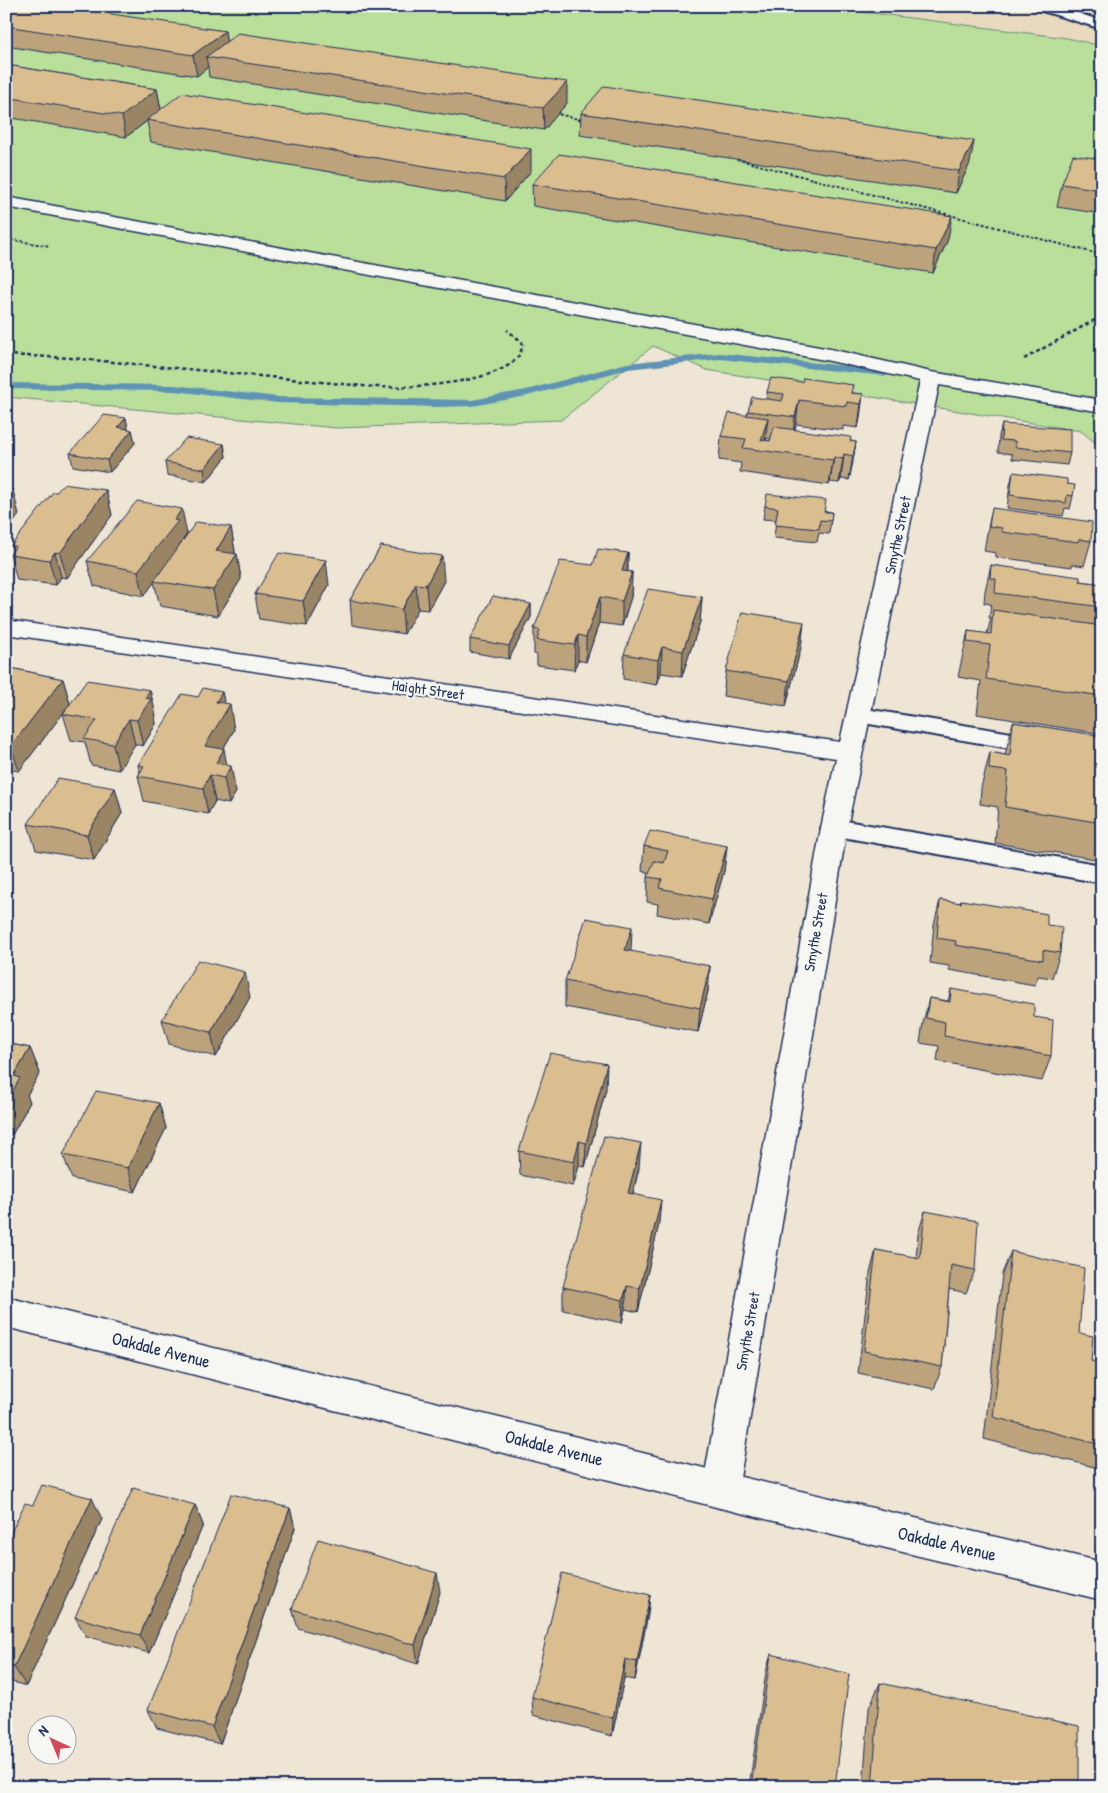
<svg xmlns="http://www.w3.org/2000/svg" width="1108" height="1793" font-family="'Patrick Hand',sans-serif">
<rect width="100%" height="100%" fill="#eee5d4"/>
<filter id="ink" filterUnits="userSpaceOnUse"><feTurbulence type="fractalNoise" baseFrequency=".02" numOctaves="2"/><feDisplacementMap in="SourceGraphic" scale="10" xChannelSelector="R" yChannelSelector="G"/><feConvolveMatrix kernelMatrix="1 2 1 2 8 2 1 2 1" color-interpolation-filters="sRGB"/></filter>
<g filter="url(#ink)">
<polygon fill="#e8d9bf" points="830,6 1102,6 1102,46 1067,38 828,7"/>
<polygon fill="#b9df9a" stroke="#6a877c" points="6,6 817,6 1067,38 1102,46 1102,448 1081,431 707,370 653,346 561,420 337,428 6,397"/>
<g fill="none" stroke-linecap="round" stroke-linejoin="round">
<polygon fill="#5f93b4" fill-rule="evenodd" points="720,353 885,370 890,373 885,376 720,359 628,369 527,396 472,406 438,407 278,403 174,391 6,389 6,383 174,385 278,397 472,400 526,390 627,363"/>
<defs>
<g id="service">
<polygon points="1035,6 1056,6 1102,21 1102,29 1036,9"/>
<polygon points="860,708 1102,748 1102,764 852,721 848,716 852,711"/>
<polygon points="834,819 1102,865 1102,883 825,834 821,828 825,822"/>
</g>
<polygon id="minor" points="6,197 830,349 931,372 1102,400 1102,412 939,385 847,828 738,1490 733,1503 720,1508 707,1503 702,1490 821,828 836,758 6,634 6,620 840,742 920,381 830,361 6,207"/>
<polygon id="tertiary" points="6,1297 720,1472 1102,1562 1102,1600 720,1508 6,1327"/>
</defs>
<use href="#service" stroke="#1b2f5e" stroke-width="4"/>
<use href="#minor" stroke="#1b2f5e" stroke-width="3"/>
<use href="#tertiary" stroke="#1b2f5e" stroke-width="3"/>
<g stroke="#1b2f5e" stroke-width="2" stroke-dasharray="3 2" stroke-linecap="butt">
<polyline points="554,113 582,120"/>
<polyline points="736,159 1102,255"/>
<polyline points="6,239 50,246"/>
</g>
<g stroke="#1b2f5e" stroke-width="2.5" stroke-dasharray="4 3" stroke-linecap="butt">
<path d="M 6,355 L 71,358 L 374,387 C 403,388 527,385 522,342 L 507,330"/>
<polyline points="1024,359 1102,316"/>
</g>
<use href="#service" fill="#f6f6f2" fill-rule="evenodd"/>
<use href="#minor" fill="#f6f6f2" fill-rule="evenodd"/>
<use href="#tertiary" fill="#f6f6f2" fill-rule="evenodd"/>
</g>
<g fill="#bca37b" stroke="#1b2f5e" fill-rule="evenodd">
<polygon points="6,6 225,31 226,41 567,103 544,130 209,77 208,67 197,76 6,46"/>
<polygon points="1071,6 1102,6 1102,16"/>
<polygon points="6,65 157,89 161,110 531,171 505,201 151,142 147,121 126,137 6,117"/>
<polygon points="581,113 970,163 956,193 580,135"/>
<polygon points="1102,159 1102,214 1057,207 1062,184"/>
<polygon points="532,184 948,239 933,273 533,206"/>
<path d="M 853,385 L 852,393 L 863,394 L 858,428 L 843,426 L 843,430 L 796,424 L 795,430 L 856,442 L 849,480 L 841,479 L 839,483 L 830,482 L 829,485 L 740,472 L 741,463 L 719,460 L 721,436 L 747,415 L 748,411 L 767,399 L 767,392 ZM 766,438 L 771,439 L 770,441 L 766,440 Z"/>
<polygon points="126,418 128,429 132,430 135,443 110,472 73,466 70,453"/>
<polygon points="1002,424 1070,453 1067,465 1012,459 1012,454 998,452 999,436"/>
<polygon points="224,444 226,457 206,482 167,475 165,462"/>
<polygon points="1013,472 1067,484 1073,496 1070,509 1065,508 1063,516 1007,508 1010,485"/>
<polygon points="106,490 112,515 67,578 61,577 56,585 17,580 10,554 13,551 11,546 57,492"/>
<polygon points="765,506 832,512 829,534 819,533 817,542 774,538 776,520 763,519"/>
<polygon points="992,508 1091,541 1084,566 1072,564 1072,567 996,557 996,553 984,551 987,533"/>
<polygon points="231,527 235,552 234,554 237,554 241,579 218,616 160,606 154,582 144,596 94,586 87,561 187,534 182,542"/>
<polygon points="381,546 444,581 428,610 418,609 404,634 352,625 350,600"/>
<polygon points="628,553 628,572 632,572 631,597 622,626 599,623 586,662 578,660 574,670 537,665 537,655 534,654 534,629 593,565"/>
<polygon points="991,565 1080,581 1102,584 1102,608 1097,625 1102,626 1102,734 977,714 981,681 958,677 968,631 987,634 991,618 989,618 991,604 984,603 985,591"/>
<polygon points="329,585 307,626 259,619 255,594"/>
<polygon points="702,597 700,622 682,676 661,673 657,685 623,679 624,654"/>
<polygon points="531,604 531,617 509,659 470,652 470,639"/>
<polygon points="804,622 801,647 786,706 723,696 726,671"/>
<polygon points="6,667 63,679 70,704 19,771 6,769"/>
<polygon points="150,690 156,716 155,717 156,724 143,746 135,744 119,770 91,765 85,742 71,740 63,714"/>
<polygon points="222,692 224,703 234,730 223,749 227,765 236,792 229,804 215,801 208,814 144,801 138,776 140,773 138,765 198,697"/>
<polygon points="1013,722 1102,736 1102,860 995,843 998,807 980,804 981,788 990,752 1005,755"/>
<polygon points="115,788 122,813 94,860 36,850 28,824"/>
<polygon points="644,846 727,846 724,871 709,924 657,914 658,904 647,902 648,877 650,873 642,871"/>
<polygon points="940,900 960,903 961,900 1047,925 1060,953 1052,978 1038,976 1035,985 949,970 949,966 930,963 934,925"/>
<polygon points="710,966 708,991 698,1032 565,1007 565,981"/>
<polygon points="951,989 1034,1017 1051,1056 1042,1081 937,1061 939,1046 920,1043 923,1023 929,998 948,1001"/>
<polygon points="250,997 216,1057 169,1044 162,1020"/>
<polygon points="6,1043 30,1048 40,1073 27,1095 30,1102 12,1135 6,1134"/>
<polygon points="606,1089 585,1167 579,1166 573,1186 520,1175 519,1151"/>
<polygon points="159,1103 166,1128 135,1192 72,1179 63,1155"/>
<polygon points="639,1168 633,1194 659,1224 638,1312 625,1309 622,1323 563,1310 563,1287"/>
<polygon points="925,1211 975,1270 966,1293 949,1289 942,1367 934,1389 858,1373 870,1273 876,1250 916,1258 918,1234"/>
<polygon points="1011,1251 1079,1333 1091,1361 1102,1363 1102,1469 984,1439 1002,1274"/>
<polygon points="33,1505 102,1519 26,1686 6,1680 6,1543"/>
<polygon points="195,1505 203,1525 149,1653 86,1636 75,1617"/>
<polygon points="290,1508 295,1528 220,1744 157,1728 148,1710"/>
<polygon points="440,1592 418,1664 298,1628 292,1609"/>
<polygon points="650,1595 648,1614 635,1680 624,1678 612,1736 533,1715 532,1697"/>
<polygon points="771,1654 835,1787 749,1787 766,1672"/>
<polygon points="880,1683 1079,1787 863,1787 869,1708"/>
</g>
<g fill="#998564" stroke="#1b2f5e">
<polygon points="225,31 228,52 206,57 208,67 197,76 193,55"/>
<polygon points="567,82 567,103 544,130 543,108"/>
<polygon points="157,89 161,110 126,137 122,116"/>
<polygon points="974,141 970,163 956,193 959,171"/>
<polygon points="531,149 531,171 505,201 504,179"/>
<polygon points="952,216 948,239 933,273 936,250"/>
<polygon points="863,394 860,418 858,428 861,404"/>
<polygon points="799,400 796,424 792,441 795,417"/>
<polygon points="126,418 128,431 118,427"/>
<polygon points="768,418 765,442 761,440"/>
<polygon points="132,430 135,443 110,472 107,460"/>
<polygon points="856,442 852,467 849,480 853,456"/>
<polygon points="224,444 226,457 206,482 204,469"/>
<polygon points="844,454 841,479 839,483 843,459"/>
<polygon points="834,457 830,482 829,485 833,460"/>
<polygon points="13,490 19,515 6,532 6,498"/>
<polygon points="106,490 112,515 67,578 60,553"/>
<polygon points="182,509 187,534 182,541 182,545 144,596 138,571"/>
<polygon points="231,527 235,552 220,576 216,551"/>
<polygon points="55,552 61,577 56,585 49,560"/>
<polygon points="628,553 627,578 622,571"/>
<polygon points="237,554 241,579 218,616 213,590"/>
<polygon points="442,556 444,581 428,610 426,585"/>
<polygon points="326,560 329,585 307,626 303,601"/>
<polygon points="632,572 631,597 622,626 622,601"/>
<polygon points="416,584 418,609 404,634 402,609"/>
<polygon points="600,597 599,623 586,662 586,637"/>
<polygon points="702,597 700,622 682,676 683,651"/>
<polygon points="531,604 531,617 509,659 509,646"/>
<polygon points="804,622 801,647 786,706 789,681"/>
<polygon points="578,635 578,660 574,670 575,645"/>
<polygon points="662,647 661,673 657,685 658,660"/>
<polygon points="63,679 70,704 19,771 11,746"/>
<polygon points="150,690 156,716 155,717 156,724 143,746 137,720 145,698"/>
<polygon points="222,692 226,711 230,704 234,730 210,771 205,746 216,702"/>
<polygon points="129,719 135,744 119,770 113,744"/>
<polygon points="224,749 228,772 231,766 236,792 229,804 224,778 216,763"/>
<polygon points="210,775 215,801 208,814 203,788"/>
<polygon points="115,788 122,813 94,860 87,835"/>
<polygon points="727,846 724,871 709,924 712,899"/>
<polygon points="632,927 631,952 625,950"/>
<polygon points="710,966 708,991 698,1032 700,1008"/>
<polygon points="245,972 250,997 216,1057 211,1032"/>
<polygon points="30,1048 40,1073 27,1095 30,1102 12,1135 6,1120 6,1103 14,1076"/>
<polygon points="607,1064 606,1089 585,1167 586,1143"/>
<polygon points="159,1103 166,1128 135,1192 128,1168"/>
<polygon points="579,1141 579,1166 573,1186 574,1162"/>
<polygon points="641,1143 639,1168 627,1217 628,1193"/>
<polygon points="661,1200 659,1224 638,1312 640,1288"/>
<polygon points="627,1286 625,1309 622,1323 623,1300"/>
<polygon points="92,1498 102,1519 26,1686 14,1667"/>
<polygon points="195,1505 203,1525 149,1653 140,1635"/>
<polygon points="290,1508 295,1528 220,1744 212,1727"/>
<polygon points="437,1573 440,1592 418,1664 415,1645"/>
<polygon points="650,1595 648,1614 635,1680 637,1662"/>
<polygon points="625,1659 624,1678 612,1736 613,1718"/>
</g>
<g fill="#dbbe8f" stroke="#1b2f5e">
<polygon points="6,6 58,6 225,31 193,55 6,26"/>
<polygon points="238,33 567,82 543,108 206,57"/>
<polygon points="6,65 157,89 122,116 6,97"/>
<polygon points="604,86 974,141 959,171 581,113"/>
<polygon points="182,93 531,149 504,179 147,120"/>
<polygon points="559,154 952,216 936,250 532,184"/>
<polygon points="1073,155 1102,159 1102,190 1062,184"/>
<polygon points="771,378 802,382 803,378 853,385 851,393 863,394 861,404 847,402 846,406 799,400 795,417 748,411 752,397 782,401 784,394 767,392"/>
<polygon points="729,413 768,418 761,440 770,441 774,427 851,437 850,441 856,442 853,456 844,454 843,459 834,457 833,460 743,448 746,439 721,436"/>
<polygon points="104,415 126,418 118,427 132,430 107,460 70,453"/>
<polygon points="1002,424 1070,429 1070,453 1015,447 1015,441 1001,440"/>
<polygon points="186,438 224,444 204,469 165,462"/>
<polygon points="1013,472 1067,479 1067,484 1075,485 1073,496 1067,495 1066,503 1010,495"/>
<polygon points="63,484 106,490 60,553 55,552 49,560 10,554 16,546 11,546 53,492 57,492"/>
<polygon points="6,490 13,490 6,498"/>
<polygon points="767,494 826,500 824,512 832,512 831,521 820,520 819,529 775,525 778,508 765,506"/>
<polygon points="137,501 182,509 174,520 178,521 138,571 87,561"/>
<polygon points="992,508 1092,522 1091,541 1079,539 1078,542 1002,532 1002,528 989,526"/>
<polygon points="196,522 231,527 216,551 237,554 213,590 154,581"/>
<polygon points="381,546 442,556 426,585 416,584 402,609 350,600"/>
<polygon points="598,549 628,553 622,571 632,572 622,601 600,597 586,637 578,635 575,645 537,640 540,630 534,629 560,561 593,565"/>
<polygon points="279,553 326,560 303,601 255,594"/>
<polygon points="991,565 1080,577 1080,581 1102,584 1102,607 995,593 996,579 990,578"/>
<polygon points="648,589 702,597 683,651 662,647 658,660 624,654"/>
<polygon points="493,596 531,604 509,646 470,639"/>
<polygon points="993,610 1102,626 1102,696 986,679 990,645 967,642 968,631 991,634"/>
<polygon points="742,612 804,622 789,681 726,671"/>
<polygon points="6,667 63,679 11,746 6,745"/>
<polygon points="87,680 150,690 145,698 151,699 137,720 129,719 113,744 84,739 97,720 63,714"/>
<polygon points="203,688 222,692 216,702 230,704 205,746 224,749 216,763 231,766 224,778 210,775 203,788 138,776 144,766 138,765 182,694 198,697"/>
<polygon points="1013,722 1102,736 1102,823 1005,807 1008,771 989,769 990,752 1010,756"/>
<polygon points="58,778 115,788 87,835 28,824"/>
<polygon points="650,831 727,846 712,899 659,888 662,879 648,877 654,861 664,863 668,851 644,846"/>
<polygon points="940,900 961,903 961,900 1047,914 1047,925 1062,927 1060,953 1043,950 1043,960 955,945 956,941 937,938"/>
<polygon points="586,918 632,927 625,950 710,966 700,1008 565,981"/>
<polygon points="198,960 245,972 211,1032 162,1020"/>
<polygon points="951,989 1034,1004 1034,1017 1053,1020 1051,1056 944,1036 945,1022 926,1018 929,998 950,1002"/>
<polygon points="6,1043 30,1048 14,1076 20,1078 6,1103"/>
<polygon points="550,1053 607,1064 586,1143 579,1141 574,1162 519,1151"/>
<polygon points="96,1091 159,1103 128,1168 63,1155"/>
<polygon points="604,1136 641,1143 628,1193 661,1200 640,1288 627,1286 623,1300 563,1287"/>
<polygon points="925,1211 978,1221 975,1270 951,1265 942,1367 864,1351 876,1250 920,1258"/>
<polygon points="1011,1251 1084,1268 1079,1333 1093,1336 1091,1361 1102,1363 1102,1445 993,1417"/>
<polygon points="42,1485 92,1498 14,1667 6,1665 6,1543 25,1503 33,1505"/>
<polygon points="133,1488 195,1505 140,1635 75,1617"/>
<polygon points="231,1494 290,1508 212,1727 148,1710"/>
<polygon points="318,1539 437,1573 415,1645 292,1609"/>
<polygon points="562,1573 650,1595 637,1662 625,1659 613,1718 532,1697"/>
<polygon points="771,1654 849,1674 835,1787 751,1787"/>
<polygon points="880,1683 1079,1726 1079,1787 872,1787"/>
</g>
</g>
<g text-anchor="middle" stroke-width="4.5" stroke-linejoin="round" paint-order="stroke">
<g font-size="15" fill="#1b2f5e" stroke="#f6f6f2">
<text transform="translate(898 535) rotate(-78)" y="5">Smythe Street</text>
<text transform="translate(428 690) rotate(8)" y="5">Haight Street</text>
<text transform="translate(816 932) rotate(-80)" y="5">Smythe Street</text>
<text transform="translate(748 1331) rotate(-80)" y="5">Smythe Street</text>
</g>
<g font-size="18" fill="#1b2f5e" stroke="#f6f6f2">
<text transform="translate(161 1350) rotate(14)" y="6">Oakdale Avenue</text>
<text transform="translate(554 1448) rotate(14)" y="6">Oakdale Avenue</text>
<text transform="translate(947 1544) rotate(13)" y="6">Oakdale Avenue</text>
</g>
</g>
<rect width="1108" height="1793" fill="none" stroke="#f6f6f2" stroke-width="25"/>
<rect x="12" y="12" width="1083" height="1768" fill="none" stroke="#1b2f5e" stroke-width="2" filter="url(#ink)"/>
<g transform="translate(52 1740) rotate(316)"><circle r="24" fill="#f6f6f2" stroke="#9ea6b7"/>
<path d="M0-4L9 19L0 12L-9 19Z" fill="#d1495b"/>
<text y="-8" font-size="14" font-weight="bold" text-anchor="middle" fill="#1b2f5e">N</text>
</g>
</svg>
